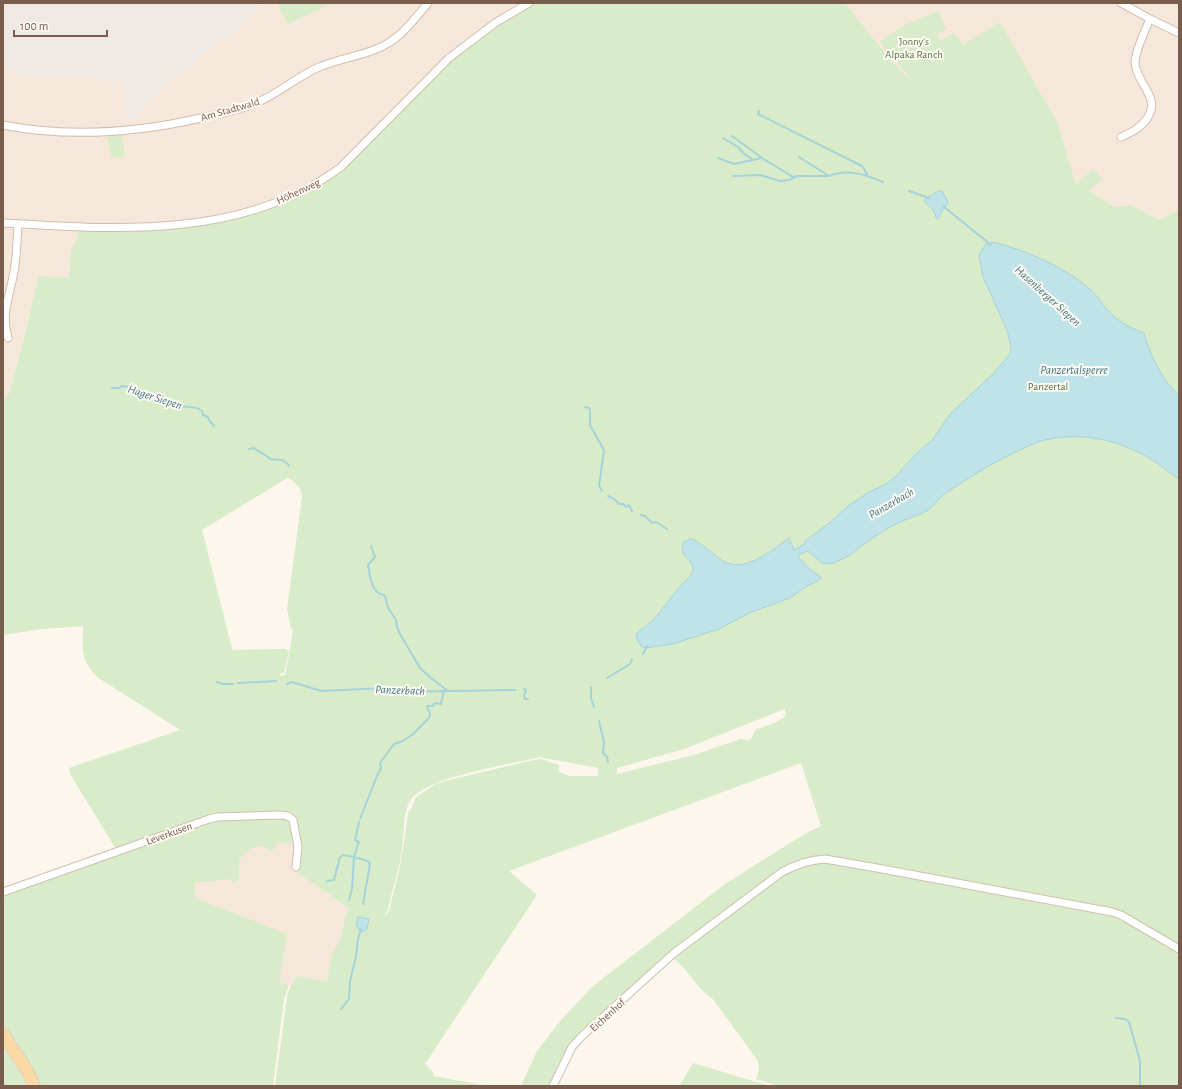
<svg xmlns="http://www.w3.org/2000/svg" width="1182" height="1089" font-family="'Alegreya Sans',sans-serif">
<rect width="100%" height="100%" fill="#fdf6ec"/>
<g fill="#f5e8da">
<polygon points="261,3 277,3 287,24 323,8 329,3 529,3 343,165 286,198 202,222 80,227 76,241 71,250 69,278 29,313 10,392 3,402 3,71 15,73 91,77 110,79 126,84 127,120 146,100 248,19"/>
<polygon points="845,3 1179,3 1179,210 1159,220 1131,205 1115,207 1089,191 1076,184 1058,124 908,78 893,63"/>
<polygon points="199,824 294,831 299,874 344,905 356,912 350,981 297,987 279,982 195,898 195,883"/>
</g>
<polygon fill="#efe9e4" points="3,3 261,3 248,19 146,100 141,107 134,121 127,120 126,84 110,79 91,77 43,77 3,71"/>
<g fill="#d8ecc9" fill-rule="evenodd">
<polygon points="277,3 329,3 323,8 287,24"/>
<path d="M 529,3 L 845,3 L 893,63 L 908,78 L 909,77 L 880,42 L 905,25 L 938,11 L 946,29 L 936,35 L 940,41 L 954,33 L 963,45 L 1000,22 L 1058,124 L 1076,184 L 1093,169 L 1102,179 L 1089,191 L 1115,207 L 1131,205 L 1159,220 L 1179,210 L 1179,946 L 1159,936 L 1130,915 L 1115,909 L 924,873 L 928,879 L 1121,918 L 1156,939 L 1179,951 L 1179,1086 L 779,1086 L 756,1079 L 759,1069 L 758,1061 L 712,998 C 698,990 688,969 673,958 L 775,879 C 792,868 807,864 826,862 L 823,858 L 804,861 L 793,864 L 776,874 L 727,913 L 678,948 L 576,1039 L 566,1052 L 550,1086 L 521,1086 L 537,1051 L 562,1019 L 593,986 L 725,884 L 806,833 L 821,826 L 801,763 L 509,871 L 537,895 L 425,1064 L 433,1072 L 434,1076 L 488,1086 L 275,1086 L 287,996 L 291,985 L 298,976 L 327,982 L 332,954 L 341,939 L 345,918 L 349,908 L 299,874 L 296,867 L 301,853 L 297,821 L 295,815 L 285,813 L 276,813 L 278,816 L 288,819 L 294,831 L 296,842 L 276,844 L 275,849 L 270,850 L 262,846 L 250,848 L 248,852 L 239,859 L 239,880 L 234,883 L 229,879 L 195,883 L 195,898 L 287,934 L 279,982 L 289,985 L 284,999 L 273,1086 L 39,1086 L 26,1060 L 3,1027 L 3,895 L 207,821 L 207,818 L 117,851 L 70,774 L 69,768 L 180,730 L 97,677 C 80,658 83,650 83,626 L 43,629 L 3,635 L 3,402 L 10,392 L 39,276 L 69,278 L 71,250 L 76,241 L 80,227 C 109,228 138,229 167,227 C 227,222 295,203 342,165 C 354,156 364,144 375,134 C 394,113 414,93 434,73 C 452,55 473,37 494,23 C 505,15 517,10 529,3 ZM 287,478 C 295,481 302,489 302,497 L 287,609 L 291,628 L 293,629 L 289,655 L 285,675 L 280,676 L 281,673 L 284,673 L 289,651 L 287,651 L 287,649 L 233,650 L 232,648 L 202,530 ZM 785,709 L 786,715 L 783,718 L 774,723 L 757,729 L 754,732 L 752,738 L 748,740 L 740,739 L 694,755 L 613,775 L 617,773 L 617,768 L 684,749 ZM 539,757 L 598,768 L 598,776 L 569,776 L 559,772 L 559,765 L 540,759 L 529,761 L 445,781 L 436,784 L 416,797 L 412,807 L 408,813 L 404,844 L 398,875 L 389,911 L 384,918 L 388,909 C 392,890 399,870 402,850 C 404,835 403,819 408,805 C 417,777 512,765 539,757 Z"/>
<polygon points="121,133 125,156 112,158 107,136"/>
<polygon points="3,1047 21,1074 26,1086 3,1086"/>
<polygon points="693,1063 770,1086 679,1086"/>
</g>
<g fill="#bfe3e8" stroke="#a5d3da">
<path d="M 938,191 L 942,191 L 948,202 L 947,205 L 942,211 L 938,219 L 936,218 C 935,209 928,207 924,200 Z"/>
<path d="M 992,242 C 1024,249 1069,269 1092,291 C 1098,296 1101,303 1106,308 C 1116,321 1129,327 1144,333 C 1151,357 1161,378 1179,396 L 1179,479 C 1169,473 1160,464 1149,458 C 1117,439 1078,431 1041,441 C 1035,443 1028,446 1022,449 C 995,461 970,477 946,493 C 939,497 935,505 928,510 C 919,516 908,518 898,523 C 880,532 865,543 850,555 C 844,559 837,561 831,564 L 822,563 L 808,551 L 799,555 L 798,557 L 812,571 L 821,577 L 818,581 L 807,586 L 790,598 L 749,613 L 719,629 L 673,644 L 645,648 L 642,647 L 636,638 L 637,633 C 641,629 646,627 649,624 C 662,612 671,596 683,583 C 687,579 693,576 693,569 C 692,557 677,556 684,542 L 689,539 L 692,539 C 703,544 712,554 723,561 C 744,574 772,550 789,538 L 794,550 L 805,544 L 805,541 L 832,521 L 848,506 L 869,492 L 886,484 L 895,477 L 916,454 L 933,439 L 950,414 L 994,373 L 1010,354 L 1011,347 L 1007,330 L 983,277 L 979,255 L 986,244 Z"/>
<polygon points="358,917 369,919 367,929 363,932 359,930 356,924"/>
</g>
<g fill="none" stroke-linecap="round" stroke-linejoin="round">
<g stroke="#a5d3da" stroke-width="2">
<polyline points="759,111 758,114 862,166 867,174 865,175"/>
<polyline points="732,136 762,158 793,177"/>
<polyline points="723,138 738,147 743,153 752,159"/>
<polyline points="799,157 829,176"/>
<polyline points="718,158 734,164 762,158"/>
<path d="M 733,176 L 760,175 L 780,181 L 789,180 L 797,176 L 829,176 C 848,168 866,175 883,182"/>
<polyline points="909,191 929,198"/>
<polyline points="943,206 991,245"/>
<polyline points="112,388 119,388 122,386 139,389 159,399 166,399 179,406 197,408 202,411 203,415 208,417 209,420 214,426"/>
<polyline points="585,407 589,408 590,410 590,425 604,450 599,486 602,491"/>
<path d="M 249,449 L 254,448 C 259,453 265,453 270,459 C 279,461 283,457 289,466"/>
<polyline points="608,496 614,499 619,504 623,504 626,507 629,505 632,511"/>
<polyline points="641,515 645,516 652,523 656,522 667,529"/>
<path d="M 371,546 L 375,557 L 368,565 C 370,575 371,594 384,595 L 386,599 L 387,606 L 396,620 L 397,627 L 400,634 L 420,668 L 431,678 L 448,691"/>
<polyline points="643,654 647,646"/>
<polyline points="607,678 630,664 632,659"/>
<polyline points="217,682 223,684 233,684"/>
<polyline points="238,683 276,681"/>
<polyline points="287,684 292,682 321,691 387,688 394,692 515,690"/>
<polyline points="591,687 591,698 594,707"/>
<polyline points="524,689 526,690 524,696 525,699 528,699"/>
<polyline points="599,721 604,742 603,753 607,757 608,762"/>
<polyline points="360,819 377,776 381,768 380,763 394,744 403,741 413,734 429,718 430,714 427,706 433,706 435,703 441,704 444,691"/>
<polyline points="359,822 355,840 359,842 358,844 354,857 368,861 370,864 363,904"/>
<polyline points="327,881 334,880 340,857 343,855 354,857 352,889 349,900"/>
<polyline points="341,1009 349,999 350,981 356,956 358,939 361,929"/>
<polyline points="1116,1018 1125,1019 1129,1022 1140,1061 1140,1086"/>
</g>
<defs>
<g id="minor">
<polyline points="1121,3 1150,19 1179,33"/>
<path d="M 3,125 C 69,138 135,133 201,118 C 220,114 239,110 256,103 C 278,94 295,78 317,68 C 335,60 355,57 374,50 C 399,41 412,22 428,3"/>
<path d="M 1121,137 C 1132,132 1141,128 1148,117 C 1161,97 1136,83 1135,63 C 1135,51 1145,31 1150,19"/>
<path d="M 3,223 C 118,230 244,239 341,167 L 449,58 L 495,23 L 529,3"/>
<path d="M 8,338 C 0,311 12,291 15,265 C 17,251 17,237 18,224"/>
<path d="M 3,892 L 209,819 L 217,817 L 278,815 C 284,815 289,815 293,820 L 298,847 L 296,867"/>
<path d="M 553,1086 L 572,1047 L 581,1037 L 674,953 L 782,872 C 795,865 809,860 825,859 L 877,868 L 1112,912 L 1121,915 L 1179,949"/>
</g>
<polyline id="primary" points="3,1034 28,1072 34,1086"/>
</defs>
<use href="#minor" stroke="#d1beb0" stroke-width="9"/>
<use href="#primary" stroke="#dad1cd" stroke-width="14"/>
<use href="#minor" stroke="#fff" stroke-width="7"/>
<use href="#primary" stroke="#fbd9a5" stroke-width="12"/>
</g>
<g text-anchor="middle" stroke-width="4" stroke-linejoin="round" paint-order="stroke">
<g font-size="11" fill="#537a41" stroke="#fffaf3">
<text x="914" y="45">Jonny's<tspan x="914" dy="13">Alpaka Ranch</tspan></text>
<text x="1048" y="390">Panzertal</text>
</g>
<g font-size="11" fill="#7a5c4d" stroke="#fffaf3">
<text transform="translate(230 109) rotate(-16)" y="4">Am Stadtwald</text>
<text transform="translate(298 191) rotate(-25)" y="4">Höhenweg</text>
<text transform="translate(169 833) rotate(-20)" y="4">Leverkusen</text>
<text transform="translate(607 1015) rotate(-42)" y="4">Eichenhof</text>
</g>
<g font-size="12" font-style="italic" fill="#437c86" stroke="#fffaf3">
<text transform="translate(1048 296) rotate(42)" y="4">Hasenberger Siepen</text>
<text x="1074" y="374">Panzertalsperre</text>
<text transform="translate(155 397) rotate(18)" y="4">Hager Siepen</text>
<text transform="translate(891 503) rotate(-30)" y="4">Panzerbach</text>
<text transform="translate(400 690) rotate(2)" y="4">Panzerbach</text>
</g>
</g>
<rect width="1182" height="1089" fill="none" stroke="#7a5c4d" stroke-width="8"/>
<path d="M14 30v6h93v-6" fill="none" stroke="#7a5c4d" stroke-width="2"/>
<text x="20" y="30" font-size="12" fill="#7a5c4d" stroke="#fffaf3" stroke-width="3" paint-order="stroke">100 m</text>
</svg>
